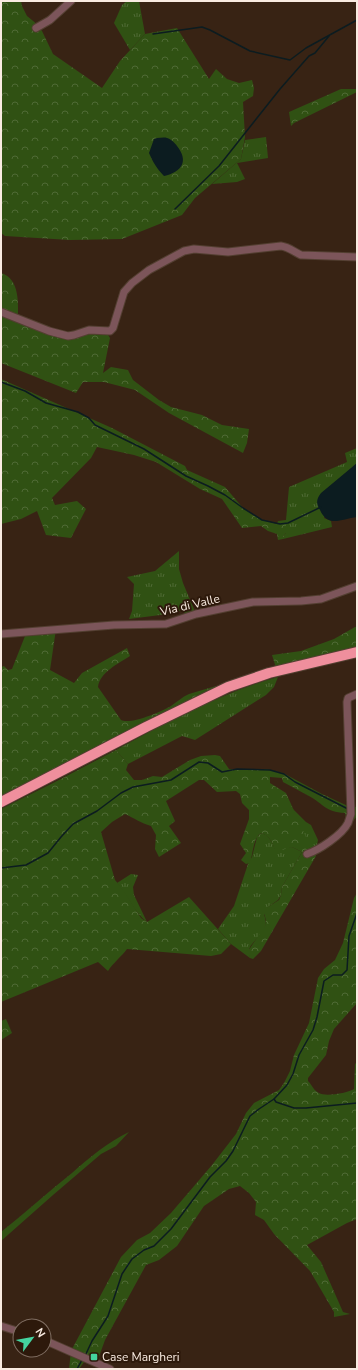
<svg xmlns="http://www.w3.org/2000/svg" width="358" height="1370" font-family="'Nunito Sans',sans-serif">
<defs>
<pattern id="grass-tufts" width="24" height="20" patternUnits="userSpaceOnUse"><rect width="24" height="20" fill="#305113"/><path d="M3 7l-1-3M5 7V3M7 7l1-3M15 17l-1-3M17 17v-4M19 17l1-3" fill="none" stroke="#4f6a35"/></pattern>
<pattern id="forest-crowns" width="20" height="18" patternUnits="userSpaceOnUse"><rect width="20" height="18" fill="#305113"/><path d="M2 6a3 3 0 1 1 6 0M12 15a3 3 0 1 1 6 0" fill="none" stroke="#4f6a35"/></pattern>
</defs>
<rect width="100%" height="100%" fill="#382314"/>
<g fill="url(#grass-tufts)">
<polygon points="127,1 139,1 145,34 130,50 114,23 122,5"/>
<polygon points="266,137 268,158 237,163 245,179 237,182 212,184 241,159 245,140"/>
<polygon points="357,448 357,463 344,475 324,518 331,521 332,527 283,539 283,536 286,533 286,520 289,487 347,462 345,453"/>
<polygon points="179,551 179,569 183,583 196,614 187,617 183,610 168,614 129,619 132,611 134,584 127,577 155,571"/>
<path d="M 278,677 L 274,687 L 266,695 L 195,740 L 182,736 L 128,764 L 116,750 C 168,722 221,693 278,677 Z"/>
<polygon points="293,809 306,822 311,825 318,840 316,850 307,854"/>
<path d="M 261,833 C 269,835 272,842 275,849 L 292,847 L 302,852 L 282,887 L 281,895 L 278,900 L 268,907 L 264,915 C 272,932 249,941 249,951 C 249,954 250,956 250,958 L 231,944 L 218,929 L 234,906 L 248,864 L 252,857 L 257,837 Z"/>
<path d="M 131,874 L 138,875 L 133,887 L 134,895 L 147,922 C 134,912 128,895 117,883 Z"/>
<path d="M 129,1132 L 116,1146 L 101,1154 L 53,1195 L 1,1241 L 1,1232 C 25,1213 48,1192 72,1173 C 90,1157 108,1142 129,1132 Z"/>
</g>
<g fill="url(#forest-crowns)">
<polygon points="1,1 21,1 22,6 27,16 38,25 42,31 53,54 102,88 120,61 145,34 177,28 209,79 216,69 227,79 239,83 252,80 254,88 253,96 243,102 245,137 241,159 195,198 182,215 122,239 70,240 5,236 1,233"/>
<polygon points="341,89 357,89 357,92 294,123 291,126 289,112"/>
<path d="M 1,273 C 20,279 18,303 18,318 L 68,336 L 105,330 L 110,338 L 103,373 L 111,367 L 128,370 L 133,380 L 159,400 L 171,407 L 202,415 L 222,425 L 249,429 L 247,443 L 243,453 L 169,413 L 135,390 L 104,382 L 83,382 L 76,393 L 1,363 Z"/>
<polygon points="1,379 112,428 185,466 187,470 225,487 243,508 253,515 262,520 277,524 278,521 286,520 286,533 283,536 283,539 278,540 277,534 268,531 261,526 242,528 222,499 200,489 156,462 134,455 97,447 91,458 52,498 55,505 77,501 86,509 71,538 46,535 37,511 21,519 1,524"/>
<polygon points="355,627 357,627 357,652 277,671 272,655 301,651 334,639"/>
<path d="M 56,629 L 50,670 L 74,683 L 82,673 L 127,648 L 130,656 C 118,664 100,672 98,687 L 121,720 C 130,725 161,712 171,706 C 177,702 182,697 189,694 C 198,691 207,689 216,686 L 222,690 L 1,802 L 1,667 L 4,666 L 8,670 L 12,669 L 27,631 Z"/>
<path d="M 116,750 L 128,764 L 126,770 L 134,780 L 142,780 L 153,776 L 162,777 L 190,760 L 201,756 L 215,755 L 220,756 L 229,769 L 266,769 L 283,773 L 322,794 L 350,807 L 357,807 L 357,816 L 350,825 L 344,823 L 346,818 L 345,813 C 325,812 324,804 309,796 C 300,791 292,787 283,782 L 282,778 L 270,777 L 270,783 L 286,793 L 305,835 L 308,843 L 307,854 L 316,850 L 316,856 L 261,951 L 253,959 L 250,958 L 248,951 L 265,926 L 266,920 L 263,910 L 279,900 L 281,895 L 282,887 L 302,852 L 292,847 L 275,852 C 274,844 269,835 261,833 C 253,838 253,854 250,863 L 246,864 L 241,860 L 246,853 L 240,844 L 249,819 L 249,810 L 242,803 L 240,794 L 236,791 L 217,792 L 204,780 L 199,780 L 166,801 L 175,821 L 169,826 L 181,843 L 159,857 L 155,849 L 156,835 L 151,826 C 141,823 134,818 125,814 L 112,822 L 101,832 L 115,880 L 124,891 L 141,918 L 147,922 L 189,897 L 231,944 L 221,954 L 211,956 L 127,949 C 121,957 113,963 108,971 L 98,962 L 1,1002 L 1,809 L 55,782 Z"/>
<path d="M 357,893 L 357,1003 L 334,1029 L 329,1041 L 326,1055 L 308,1078 L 308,1081 C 312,1085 314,1091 319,1093 C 325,1097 348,1093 354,1089 L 355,1064 L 357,1062 L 357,1219 L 347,1223 L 307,1245 L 321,1262 L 343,1312 L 350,1314 L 334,1317 L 334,1312 L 310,1271 L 274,1234 L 264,1220 L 255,1215 L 256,1202 L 249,1193 L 240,1186 L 229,1189 L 204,1206 L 177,1246 L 159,1260 L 146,1265 L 105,1340 L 97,1362 L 87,1358 L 79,1369 L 69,1369 L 71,1351 L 121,1257 L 137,1240 L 150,1233 L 171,1213 L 212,1165 L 236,1134 L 246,1113 L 254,1103 L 279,1090 L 284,1083 L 290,1071 L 294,1055 L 309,1023 L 318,978 L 324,969 L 335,960 L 343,943 L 354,898 Z"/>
<polygon points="6,1019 12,1033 1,1040 1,1021"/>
</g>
<g fill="#0c1c20">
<path d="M 157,138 C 160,138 164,137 167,138 C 171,139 175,143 177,146 C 189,161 182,172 164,176 C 157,169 153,162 149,153 L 154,139 Z"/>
<path d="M 357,463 L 357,517 C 341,519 328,528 320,510 C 316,503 316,500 321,493 Z"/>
</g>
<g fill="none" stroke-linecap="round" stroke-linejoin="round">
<g stroke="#0c1c20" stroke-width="1.5">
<polyline points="153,34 202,27 210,30 250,51 290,60 306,48 357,20"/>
<polyline points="175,209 219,166 280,89 309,56 315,53 329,36"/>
<polyline points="1,382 25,391 46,403 78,412 89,418 95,425 144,449 186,476 208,486 225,495 243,508 262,520 280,524 288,523 321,507"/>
<polyline points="1,868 26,865 48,853 61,837 73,824 97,811 121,793 133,787 171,780 199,762 208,763 222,772 237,769 270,770 284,774 295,782 348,809"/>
<polyline points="274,1099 276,1102 294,1108 306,1108 357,1103"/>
<polyline points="85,1356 92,1341 108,1316 122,1274 132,1259 144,1250 154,1246 171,1229 210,1177 226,1161 233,1151 250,1116 259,1109 274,1099 287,1085 293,1074 299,1055 313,1030 317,1017 324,981 333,975 342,975 347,970 349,936 357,913"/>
<polyline points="77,1369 82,1360"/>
</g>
<defs>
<g id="minor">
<polyline points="36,28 50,20 71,1"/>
<path d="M 1,312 L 49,331 L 68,336 L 74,335 L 89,330 L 110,331 L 113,328 L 124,292 L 132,283 L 149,270 L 184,251 L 194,249 L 228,252 L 281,246 C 289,247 294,252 301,255 L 357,257"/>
<polyline points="1,634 114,625 166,624 196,614 253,602 301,601 321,599 357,586"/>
<path d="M 307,854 C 319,850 342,835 348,823 C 349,820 350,817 351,814 L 347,702 L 348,698 L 357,694"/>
<polyline points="1,1326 20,1332"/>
<polyline points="44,1340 110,1369"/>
</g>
<polyline id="highway" points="1,802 146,727 228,687 269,673 357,652"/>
</defs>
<use href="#minor" stroke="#533f31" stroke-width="9"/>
<use href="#highway" stroke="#533f31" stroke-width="12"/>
<use href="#minor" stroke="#7c555a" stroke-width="7"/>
<use href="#highway" stroke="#ef8f9d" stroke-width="10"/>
</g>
<rect fill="#44d49f" stroke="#2d190b" stroke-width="1.5" x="90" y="1353" width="8" height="8" rx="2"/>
<g text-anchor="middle" stroke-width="4" stroke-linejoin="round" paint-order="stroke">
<g font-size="12" fill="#f9ebe1" stroke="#2d190b">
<text transform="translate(190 605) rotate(-13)" y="4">Via di Valle</text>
</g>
<g font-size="12" fill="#f9ebe1" stroke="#2d190b" text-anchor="start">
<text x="102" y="1361">Case Margheri</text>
</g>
</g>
<rect width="358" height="1370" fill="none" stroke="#f9ebe1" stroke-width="4"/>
<g transform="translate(32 1338) rotate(58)"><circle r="19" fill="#2d190b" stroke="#7f6d61"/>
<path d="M0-3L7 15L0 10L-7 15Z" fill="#44d49f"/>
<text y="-6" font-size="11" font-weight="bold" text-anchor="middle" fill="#f9ebe1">N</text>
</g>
</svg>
